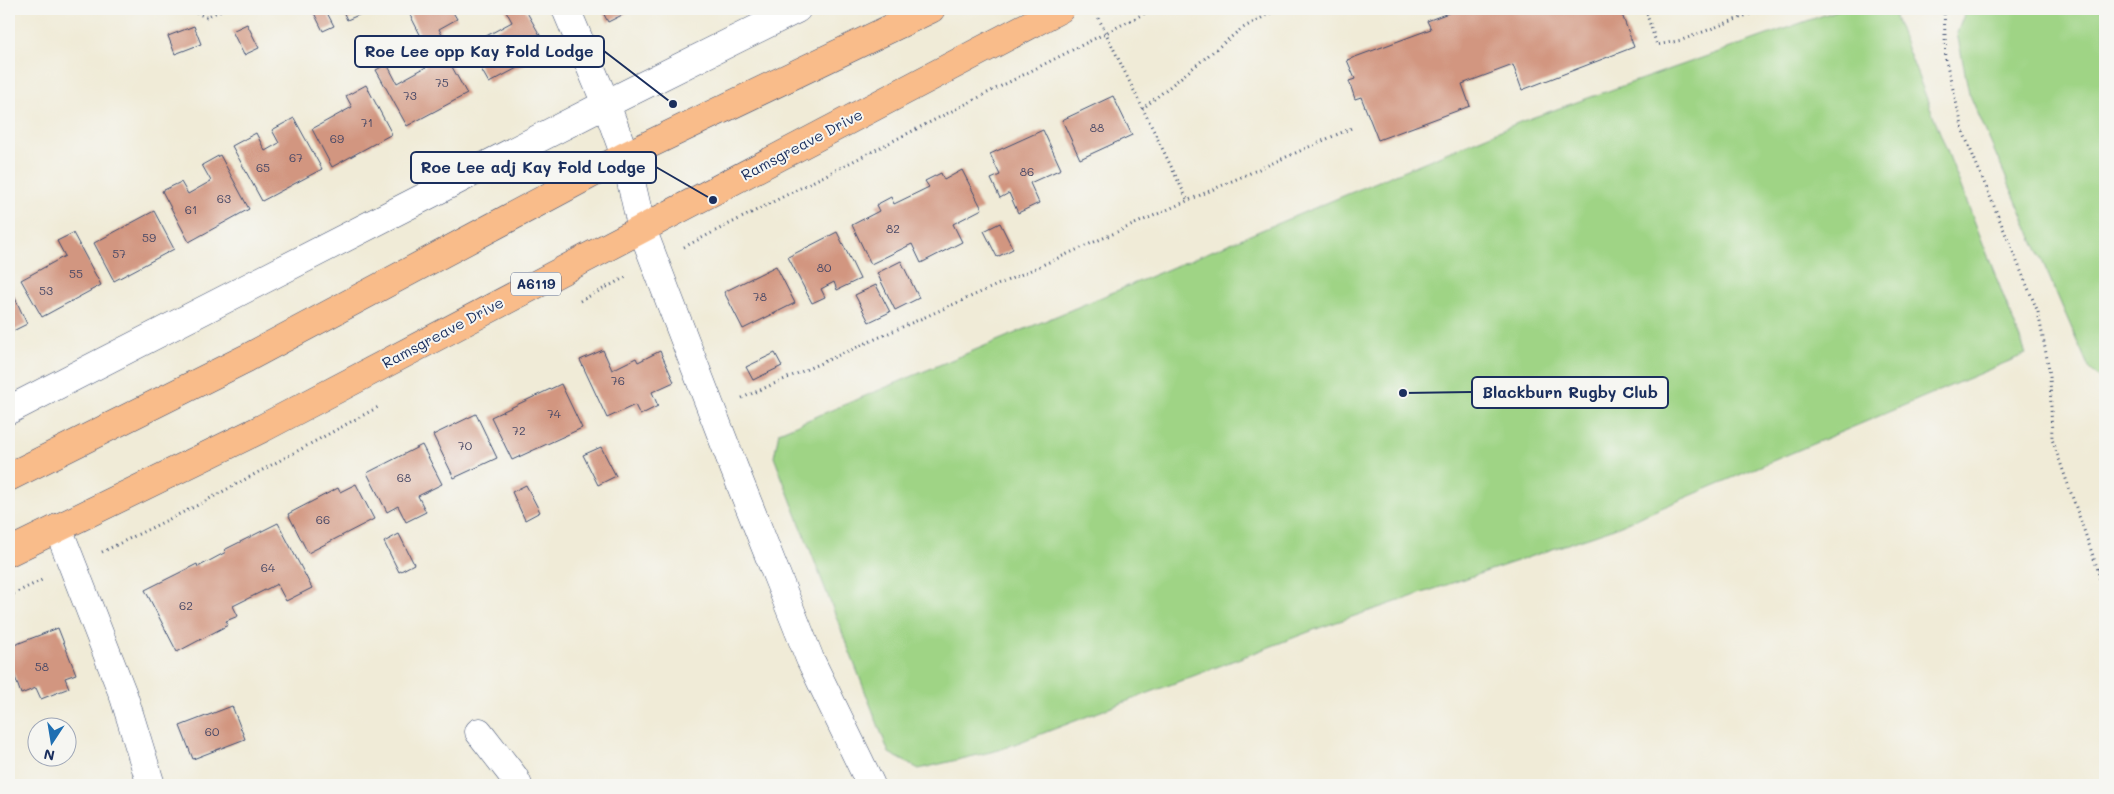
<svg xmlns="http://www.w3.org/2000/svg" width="2114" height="794" font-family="Mali,sans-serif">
<rect width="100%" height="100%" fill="#f6f6f2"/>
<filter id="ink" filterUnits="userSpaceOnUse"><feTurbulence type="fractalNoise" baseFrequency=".02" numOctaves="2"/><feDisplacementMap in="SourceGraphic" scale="10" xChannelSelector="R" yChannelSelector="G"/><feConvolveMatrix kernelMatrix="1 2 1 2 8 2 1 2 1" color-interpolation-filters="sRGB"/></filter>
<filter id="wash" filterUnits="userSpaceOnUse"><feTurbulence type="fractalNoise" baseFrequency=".0096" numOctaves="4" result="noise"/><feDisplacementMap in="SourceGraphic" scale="20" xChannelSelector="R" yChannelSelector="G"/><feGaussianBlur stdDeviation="1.12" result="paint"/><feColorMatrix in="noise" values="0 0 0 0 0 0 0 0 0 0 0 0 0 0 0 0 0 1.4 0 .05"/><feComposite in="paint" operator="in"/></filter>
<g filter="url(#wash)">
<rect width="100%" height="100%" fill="#f0ebd7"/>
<g fill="#9fd485" stroke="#5d8272">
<polygon points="1841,9 1892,9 2026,354 1609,530 1319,628 999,750 919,769 889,753 774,457 779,432 1520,122"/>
<polygon points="1966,9 2105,9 2105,384 2089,368 1969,93 1957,33"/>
</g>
<g id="blocks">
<g fill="#d29680">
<polygon points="312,9 325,9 334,26 323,31"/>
<polygon points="342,9 359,9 361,14 347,20"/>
<polygon points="421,9 451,9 457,19 439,29 442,35 425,44 410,15"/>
<polygon points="505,9 525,9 549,51 489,83 468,46 512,22"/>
<polygon points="601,9 634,9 608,22"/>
<polygon points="1459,9 1620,9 1634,47 1522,90 1513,65 1462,84 1470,106 1378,140 1361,97 1355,99 1349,81 1355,79 1347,60 1431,29 1427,21"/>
<polygon points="247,24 259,48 244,55 232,31"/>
<polygon points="194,26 201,44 175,54 168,36"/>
<polygon points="441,47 467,94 407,126 376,70 387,64 397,83 426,67 421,58"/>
<polygon points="366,85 392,134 332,167 312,129 352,107 346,96"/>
<polygon points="1113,96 1132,135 1080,159 1062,120"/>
<polygon points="294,118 322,169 262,201 232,146 256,133 265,151 279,143 272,130"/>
<polygon points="1043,130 1061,169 1030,183 1039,203 1018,213 1009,193 1000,198 991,179 1000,175 990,154"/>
<polygon points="220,155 249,209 189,242 162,191 181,182 188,194 211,181 202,165"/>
<polygon points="962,170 982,209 953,224 962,242 921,263 912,244 871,264 852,225 879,211 876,205 891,197 894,204 929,187 925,181 941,173 944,180"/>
<polygon points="154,211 174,249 114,281 94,243"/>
<polygon points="1000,223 1013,249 997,257 984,231"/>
<polygon points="837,232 860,279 837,290 834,282 821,289 825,297 812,303 788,257"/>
<polygon points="73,233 101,285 42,317 21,280 65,256 57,241"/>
<polygon points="901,261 919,298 895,310 877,273"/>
<polygon points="776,266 795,303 743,329 724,292"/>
<polygon points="9,285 27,324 9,333"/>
<polygon points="876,285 890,312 869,322 855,295"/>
<polygon points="603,350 612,370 636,358 638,362 660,351 674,382 652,392 658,406 640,415 635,405 607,418 580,360"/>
<polygon points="775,353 782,366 753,380 746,367"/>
<polygon points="561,384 582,428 512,460 491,417"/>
<polygon points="476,414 497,458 454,478 433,435"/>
<polygon points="422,445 442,484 418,496 426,512 406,522 398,506 387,512 367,473"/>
<polygon points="601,447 616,476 598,485 583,455"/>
<polygon points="356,484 374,519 308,553 288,514 338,488 340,492"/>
<polygon points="526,485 540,512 525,520 512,492"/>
<polygon points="278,523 312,588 286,601 277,584 233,606 238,616 226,621 228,625 177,652 145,590 197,564 198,567 226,552 224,550"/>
<polygon points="399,534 414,564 399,572 384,542"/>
<polygon points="58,628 76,674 65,678 69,688 41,699 36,688 21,694 9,660 9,647"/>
<polygon points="232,706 245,739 193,759 180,726"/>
</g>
</g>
</g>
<g filter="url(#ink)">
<use href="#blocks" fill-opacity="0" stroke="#3b4b70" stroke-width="1"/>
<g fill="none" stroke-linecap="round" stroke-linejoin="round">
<defs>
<g id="minor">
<polyline points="566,9 606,104 625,156 642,229 734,468 810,659 871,785"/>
<polyline points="9,410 606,104 797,9"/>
<polyline points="58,528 124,697 151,785"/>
<polyline points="479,732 514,777 518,785"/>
</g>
<g id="highway">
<polyline points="9,477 247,358 625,156 931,9"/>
<polyline points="9,552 263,428 1060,9"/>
</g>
</defs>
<use href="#minor" stroke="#3b4b70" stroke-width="29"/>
<use href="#highway" stroke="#3b4b70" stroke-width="29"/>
<g stroke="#3b4b70" stroke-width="3" stroke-dasharray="1 4" stroke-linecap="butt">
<polyline points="187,9 206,17 224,9"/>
<polyline points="1094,9 1188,201"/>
<polyline points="1645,9 1657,45 1682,40 1763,9"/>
<polyline points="1938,9 1943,14"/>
<polyline points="1944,9 1946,61 1964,134 2038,312 2050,374 2052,439 2098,570 2105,604"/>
<polyline points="1142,109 1241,29 1278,9"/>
<polyline points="684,247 1153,9"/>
<polyline points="580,301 626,277"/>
<polyline points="742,398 1354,127"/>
<polyline points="102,552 198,505 380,406"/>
<polyline points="2098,570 2105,568"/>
<polyline points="9,596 44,579"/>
</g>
<use href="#minor" stroke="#fff" stroke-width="28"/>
<use href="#highway" stroke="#f9bc8a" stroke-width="28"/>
</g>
</g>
<g text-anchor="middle" stroke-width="4" stroke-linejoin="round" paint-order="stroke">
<g font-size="12" fill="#494966">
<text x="442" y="87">75</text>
<text x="410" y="100">73</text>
<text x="367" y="127">71</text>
<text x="1097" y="132">88</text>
<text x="337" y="143">69</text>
<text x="296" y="162">67</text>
<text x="263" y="172">65</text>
<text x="1027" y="176">86</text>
<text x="224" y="203">63</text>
<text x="191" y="214">61</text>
<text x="893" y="233">82</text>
<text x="149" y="242">59</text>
<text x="119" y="258">57</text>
<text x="824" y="272">80</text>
<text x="76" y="278">55</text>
<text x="46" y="295">53</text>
<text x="760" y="301">78</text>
<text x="618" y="385">76</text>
<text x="554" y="418">74</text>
<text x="519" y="435">72</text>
<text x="465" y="450">70</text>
<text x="404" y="482">68</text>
<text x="323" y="524">66</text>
<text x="268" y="572">64</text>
<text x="186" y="610">62</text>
<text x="42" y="671">58</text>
<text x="212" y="736">60</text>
</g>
<rect fill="#f6f6f2" stroke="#5d6b8a" stroke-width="1" x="511" y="272.5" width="50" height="23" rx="4"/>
<g font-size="14" font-weight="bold" fill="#1b2f5e">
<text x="536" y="289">A6119</text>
</g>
<g font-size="15" fill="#1b2f5e" stroke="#f6f6f2">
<text transform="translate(802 145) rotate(-28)" y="5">Ramsgreave Drive</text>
<text transform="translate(443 333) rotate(-28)" y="5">Ramsgreave Drive</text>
</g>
</g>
<path fill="none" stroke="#1b2f5e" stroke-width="2" d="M673 104L604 51M713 200L656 167M1403 393L1472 392"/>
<g fill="#1b2f5e" stroke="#f6f6f2" stroke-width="2">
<circle cx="673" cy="104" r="5"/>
<circle cx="713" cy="200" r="5"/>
<circle cx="1403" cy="393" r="5"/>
</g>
<g fill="#f6f6f2" stroke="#1b2f5e" stroke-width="2">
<rect x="355" y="36" width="249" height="31" rx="5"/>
<rect x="411" y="152" width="245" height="31" rx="5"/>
<rect x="1472" y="377" width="196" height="31" rx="5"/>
</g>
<g font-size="16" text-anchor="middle" font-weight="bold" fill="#1b2f5e">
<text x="479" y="57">Roe Lee opp Kay Fold Lodge</text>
<text x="533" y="173">Roe Lee adj Kay Fold Lodge</text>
<text x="1570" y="398">Blackburn Rugby Club</text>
</g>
<rect width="2114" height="794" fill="none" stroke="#f6f6f2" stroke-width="30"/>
<g transform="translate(52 742) rotate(192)"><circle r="24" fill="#f6f6f2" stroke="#9ea6b7"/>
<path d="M0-4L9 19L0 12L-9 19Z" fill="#1f6fb2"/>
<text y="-8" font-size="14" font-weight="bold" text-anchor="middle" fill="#1b2f5e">N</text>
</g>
</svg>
